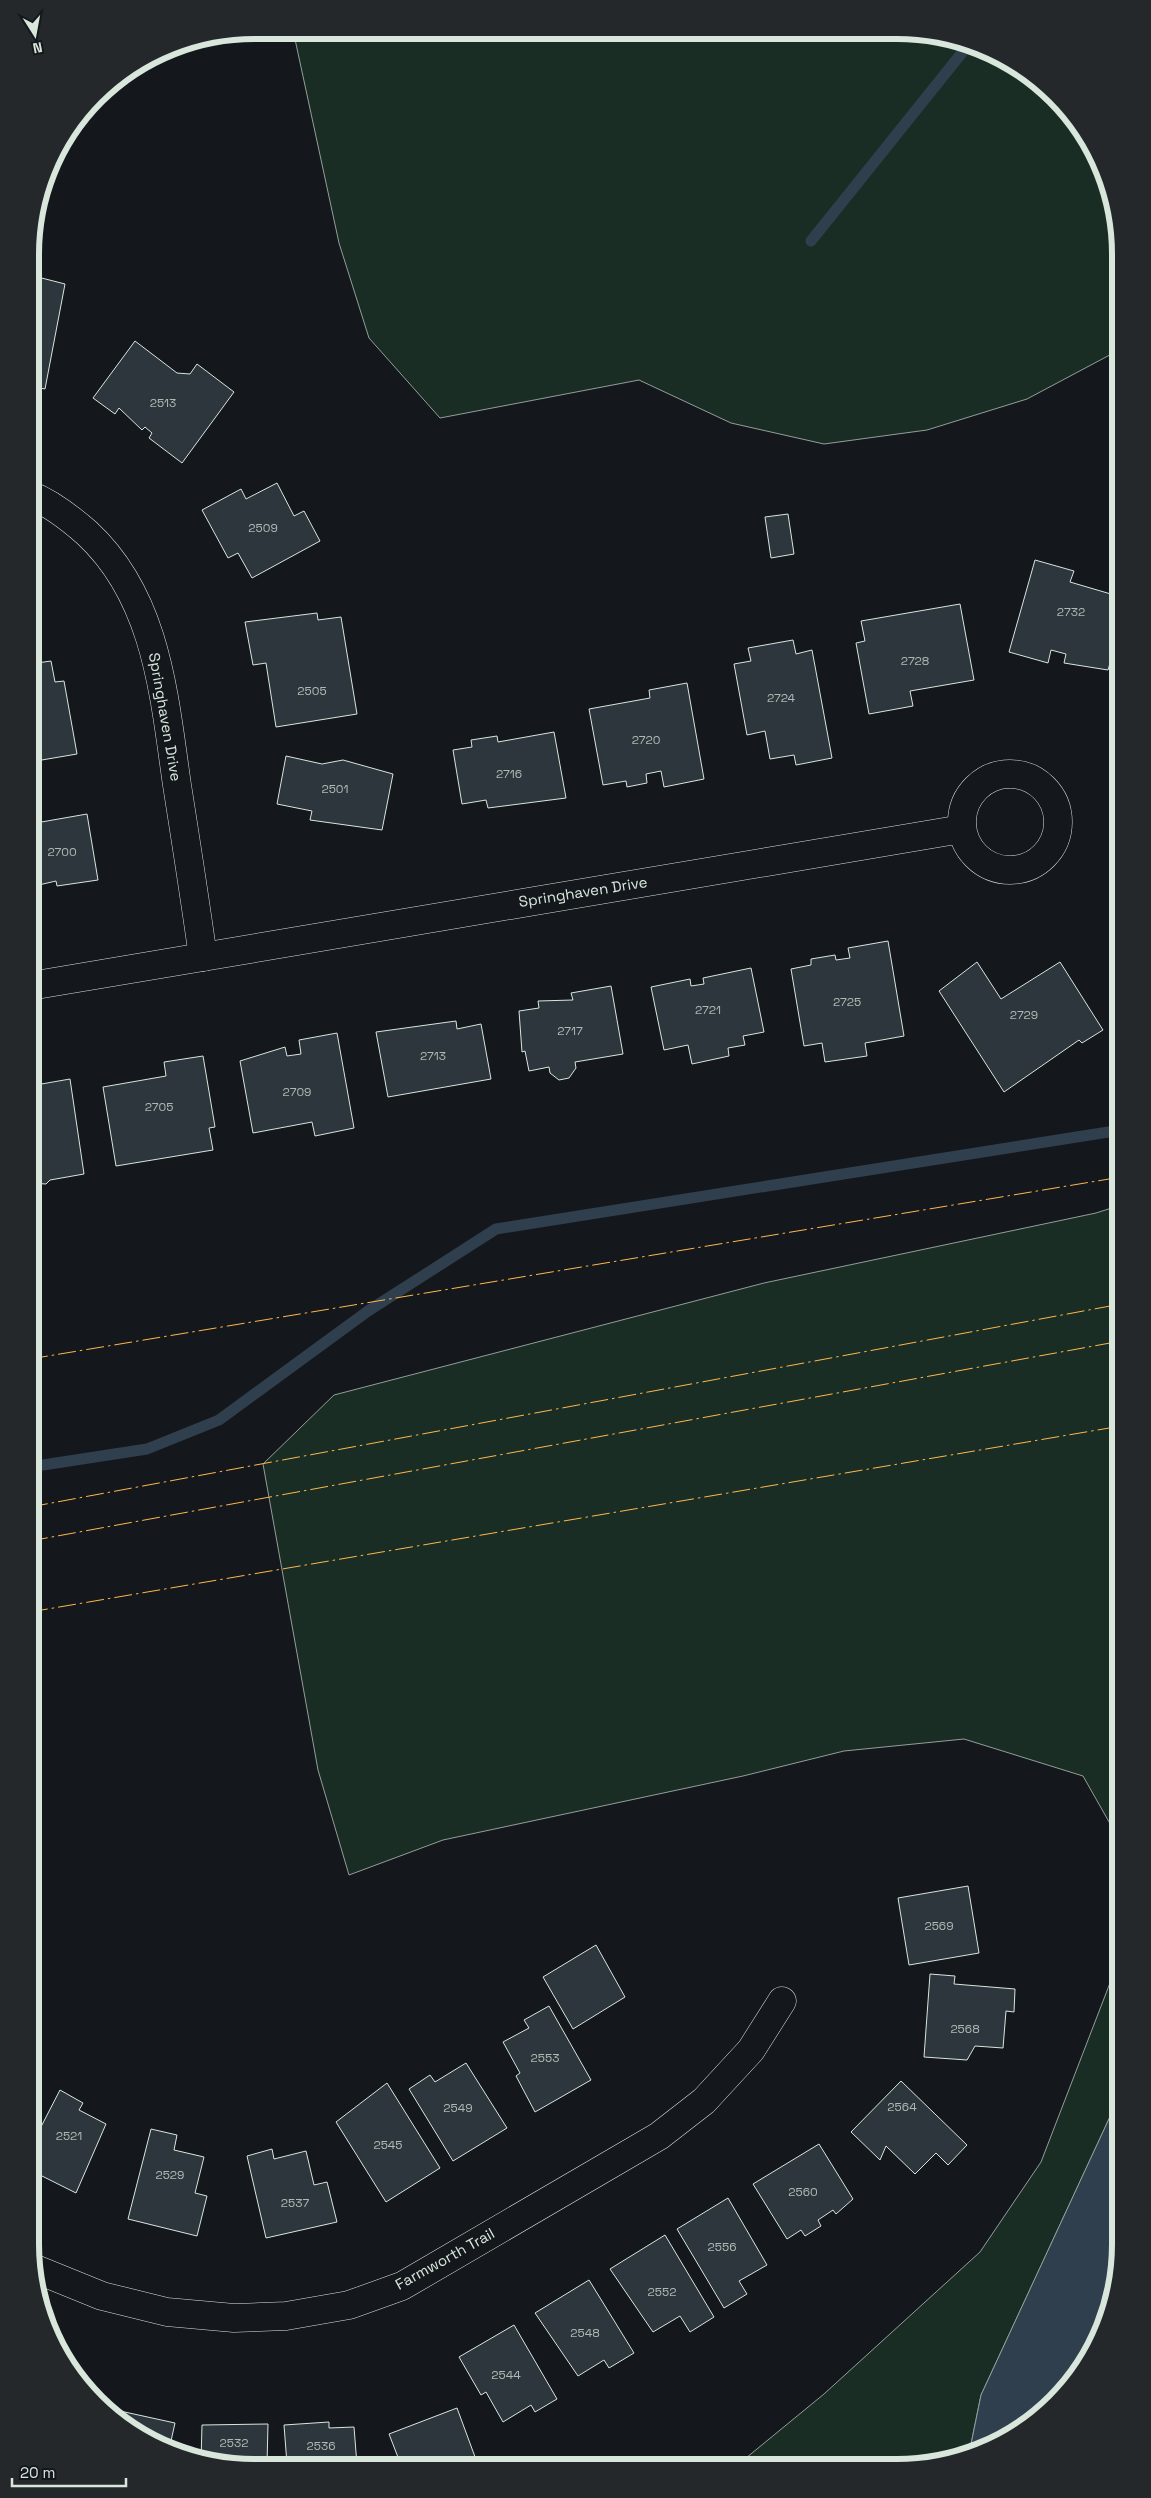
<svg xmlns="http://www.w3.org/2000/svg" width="1151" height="2498" font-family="'Space Grotesk',sans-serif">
<rect width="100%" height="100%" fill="#14181c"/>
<g fill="#1a2d24" stroke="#939e99">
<polygon points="293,30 941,34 997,53 1045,86 1091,141 1113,195 1121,253 1121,349 1027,399 927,430 824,444 731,423 639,380 440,418 369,338 339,243"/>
<polygon points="1121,1205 1121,1843 1083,1776 964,1739 844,1751 743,1776 443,1840 349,1875 318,1770 263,1464 334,1395 764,1283 1096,1213"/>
<polygon points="1121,1941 1121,2093 981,2395 969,2454 956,2460 898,2468 735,2467 824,2394 980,2252 1041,2162 1115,1970"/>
</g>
<polygon fill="#2f3f4d" stroke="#939e99" points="1121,2093 1120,2259 1104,2330 1075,2381 1021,2430 969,2454 981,2395"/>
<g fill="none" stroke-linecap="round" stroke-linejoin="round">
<g stroke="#2f3f4d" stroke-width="11">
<polyline points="811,241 969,44"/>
<polyline points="30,1467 147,1449 219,1420 368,1311 496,1229 1121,1130"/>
</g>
</g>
<g fill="#2c363c" stroke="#d8e6dc">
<polygon points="30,275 65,284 45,389 30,386"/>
<polygon points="135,341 177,373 190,374 197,364 234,392 182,463 149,438 152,433 145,427 142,430 119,408 115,414 93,398"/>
<polygon points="277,483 294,516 304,511 320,541 252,578 238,553 228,558 202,510 241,489 246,499"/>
<polygon points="788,514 794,554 771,558 765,517"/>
<polygon points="1035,560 1074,571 1070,582 1121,597 1121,627 1108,670 1064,663 1066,654 1051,650 1048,663 1009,652"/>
<polygon points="960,604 974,680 910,691 913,706 869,714 856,643 865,641 861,621"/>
<polygon points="317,613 318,620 341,617 357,714 276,727 266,663 253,665 245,622"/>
<polygon points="793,640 796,654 812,650 832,758 796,765 794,755 770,759 765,731 747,735 734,664 751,661 748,648"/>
<polygon points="51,661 55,682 64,681 77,754 30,762 30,664"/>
<polygon points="687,683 704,779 664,787 661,771 646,774 647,783 627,787 626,781 603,785 589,709 650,698 649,690"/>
<polygon points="554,732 566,798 488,808 486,800 462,804 453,750 472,747 471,740 497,736 498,742"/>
<polygon points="286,756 322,764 343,760 393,774 382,830 310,820 312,811 277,804"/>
<polygon points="87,814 98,880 57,886 56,881 30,887 30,824"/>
<polygon points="888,941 904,1036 865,1043 867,1056 825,1062 822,1043 804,1046 791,969 811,965 811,959 835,955 836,960 850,958 848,948"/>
<polygon points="977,962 1001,999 1060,962 1103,1030 1082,1043 1079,1040 1004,1092 939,991"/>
<polygon points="751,968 764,1032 743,1036 745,1045 728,1048 729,1056 692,1064 688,1045 664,1050 651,987 690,979 691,986 704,984 703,978"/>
<polygon points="611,986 623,1054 575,1062 576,1068 569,1078 559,1080 550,1073 549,1067 529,1071 525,1051 522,1052 519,1011 539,1008 538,1001 573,1000 571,993"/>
<polygon points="456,1021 457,1029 481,1024 491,1079 388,1097 376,1032"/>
<polygon points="337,1033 354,1128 315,1136 312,1122 253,1133 240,1061 285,1047 287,1056 301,1054 299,1040"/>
<polygon points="203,1056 215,1127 209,1128 213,1150 116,1166 103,1087 166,1076 164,1062"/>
<polygon points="70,1079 84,1174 50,1180 46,1184 30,1183 30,1086"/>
<polygon points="968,1886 979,1953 909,1965 898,1898"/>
<polygon points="596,1945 625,1997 573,2029 543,1977"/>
<polygon points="930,1974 955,1976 954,1984 1015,1989 1014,2012 1006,2011 1003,2048 975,2046 967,2060 924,2057"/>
<polygon points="549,2006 591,2080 535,2112 516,2076 520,2073 503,2042 529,2028 524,2020"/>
<polygon points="466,2063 507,2128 453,2161 409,2089 430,2075 435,2082"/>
<polygon points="901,2081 967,2145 948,2165 936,2153 915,2174 886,2146 880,2160 851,2132"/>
<polygon points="387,2083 440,2168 386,2202 336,2122"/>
<polygon points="60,2090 83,2103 79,2110 106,2124 76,2193 30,2170 30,2148"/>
<polygon points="151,2129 177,2135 174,2150 204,2157 195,2193 207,2196 197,2236 128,2219"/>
<polygon points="819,2144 853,2199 836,2214 833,2210 818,2220 821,2226 805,2236 801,2230 787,2239 753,2184"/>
<polygon points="272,2149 274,2159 306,2151 314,2185 327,2182 337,2222 266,2238 247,2156"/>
<polygon points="728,2198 767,2265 739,2281 747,2294 724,2308 677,2229"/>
<polygon points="665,2235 714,2317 690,2332 680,2316 653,2332 610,2269"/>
<polygon points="589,2280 634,2353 609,2368 604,2360 578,2376 535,2313"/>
<polygon points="514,2325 557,2399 535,2412 531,2405 503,2422 486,2392 481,2395 459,2357"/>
<polygon points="457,2408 478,2465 401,2465 389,2434"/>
<polygon points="111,2409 175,2423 169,2450 154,2445 110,2415"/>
<polygon points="329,2422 329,2428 354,2427 357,2465 287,2464 284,2425"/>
<polygon points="268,2424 267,2464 210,2464 201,2461 202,2425"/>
</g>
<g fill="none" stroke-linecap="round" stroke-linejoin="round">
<defs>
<g id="street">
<path d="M 30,495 C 51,503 71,519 87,533 C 157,598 164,695 177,785 C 186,842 195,900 203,957"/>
<circle cx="1010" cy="822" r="48"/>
<polyline points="30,986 962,829"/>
<polyline points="33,2268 102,2296 167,2312 234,2318 286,2316 349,2305 402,2286 659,2136 704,2101 751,2050 782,2001"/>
</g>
</defs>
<use href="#street" stroke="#d8e6dc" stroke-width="29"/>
<use href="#street" stroke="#14181c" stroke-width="28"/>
<g stroke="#ffb74d" stroke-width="1" stroke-dasharray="18 4 2.5 4" stroke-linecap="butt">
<polyline points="30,1359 1121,1177"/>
<polyline points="30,1507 1121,1304"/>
<polyline points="30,1541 1121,1341"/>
<polyline points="30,1612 1121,1426"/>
</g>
</g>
<g text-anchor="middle" stroke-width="4" stroke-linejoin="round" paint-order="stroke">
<g font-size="12" fill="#adbab4">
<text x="163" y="407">2513</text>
<text x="263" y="532">2509</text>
<text x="1071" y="616">2732</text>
<text x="915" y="665">2728</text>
<text x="312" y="695">2505</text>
<text x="781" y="702">2724</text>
<text x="646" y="744">2720</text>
<text x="509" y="778">2716</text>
<text x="335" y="793">2501</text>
<text x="62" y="856">2700</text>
<text x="847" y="1006">2725</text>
<text x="708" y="1014">2721</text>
<text x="1024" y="1019">2729</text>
<text x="570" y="1035">2717</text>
<text x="433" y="1060">2713</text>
<text x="297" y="1096">2709</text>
<text x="159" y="1111">2705</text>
<text x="939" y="1930">2569</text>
<text x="965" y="2033">2568</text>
<text x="545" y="2062">2553</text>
<text x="902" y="2111">2564</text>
<text x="458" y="2112">2549</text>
<text x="69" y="2140">2521</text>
<text x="388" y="2149">2545</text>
<text x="170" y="2179">2529</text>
<text x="803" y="2196">2560</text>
<text x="295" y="2207">2537</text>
<text x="722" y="2251">2556</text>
<text x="662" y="2296">2552</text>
<text x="585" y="2337">2548</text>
<text x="506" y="2379">2544</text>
<text x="234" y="2447">2532</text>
<text x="321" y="2450">2536</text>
</g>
<g font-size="15" fill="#d8e6dc" stroke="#14181c">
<text transform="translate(165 717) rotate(80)" y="5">Springhaven Drive</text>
<text transform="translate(583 892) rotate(-9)" y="5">Springhaven Drive</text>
<text transform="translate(445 2259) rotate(-29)" y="5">Farmworth Trail</text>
</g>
</g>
<path d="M0 0H1151V2498H0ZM254 39H897A215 215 0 0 1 1112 254V2244A215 215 0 0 1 897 2459H254A215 215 0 0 1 39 2244V254A215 215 0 0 1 254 39Z" fill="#24282b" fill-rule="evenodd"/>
<path fill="none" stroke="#d8e6dc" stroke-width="6" d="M254 39H897A215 215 0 0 1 1112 254V2244A215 215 0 0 1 897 2459H254A215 215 0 0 1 39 2244V254A215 215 0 0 1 254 39Z"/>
<g transform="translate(35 35) rotate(169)" stroke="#14181c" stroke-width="4" paint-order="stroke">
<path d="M0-4L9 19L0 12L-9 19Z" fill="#d8e6dc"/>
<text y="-8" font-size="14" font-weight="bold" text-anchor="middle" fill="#d8e6dc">N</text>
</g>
<path d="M12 2478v8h114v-8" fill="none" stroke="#d8e6dc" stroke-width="2.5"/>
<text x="20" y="2478" font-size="15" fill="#d8e6dc" stroke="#14181c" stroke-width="4" paint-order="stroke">20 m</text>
</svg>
